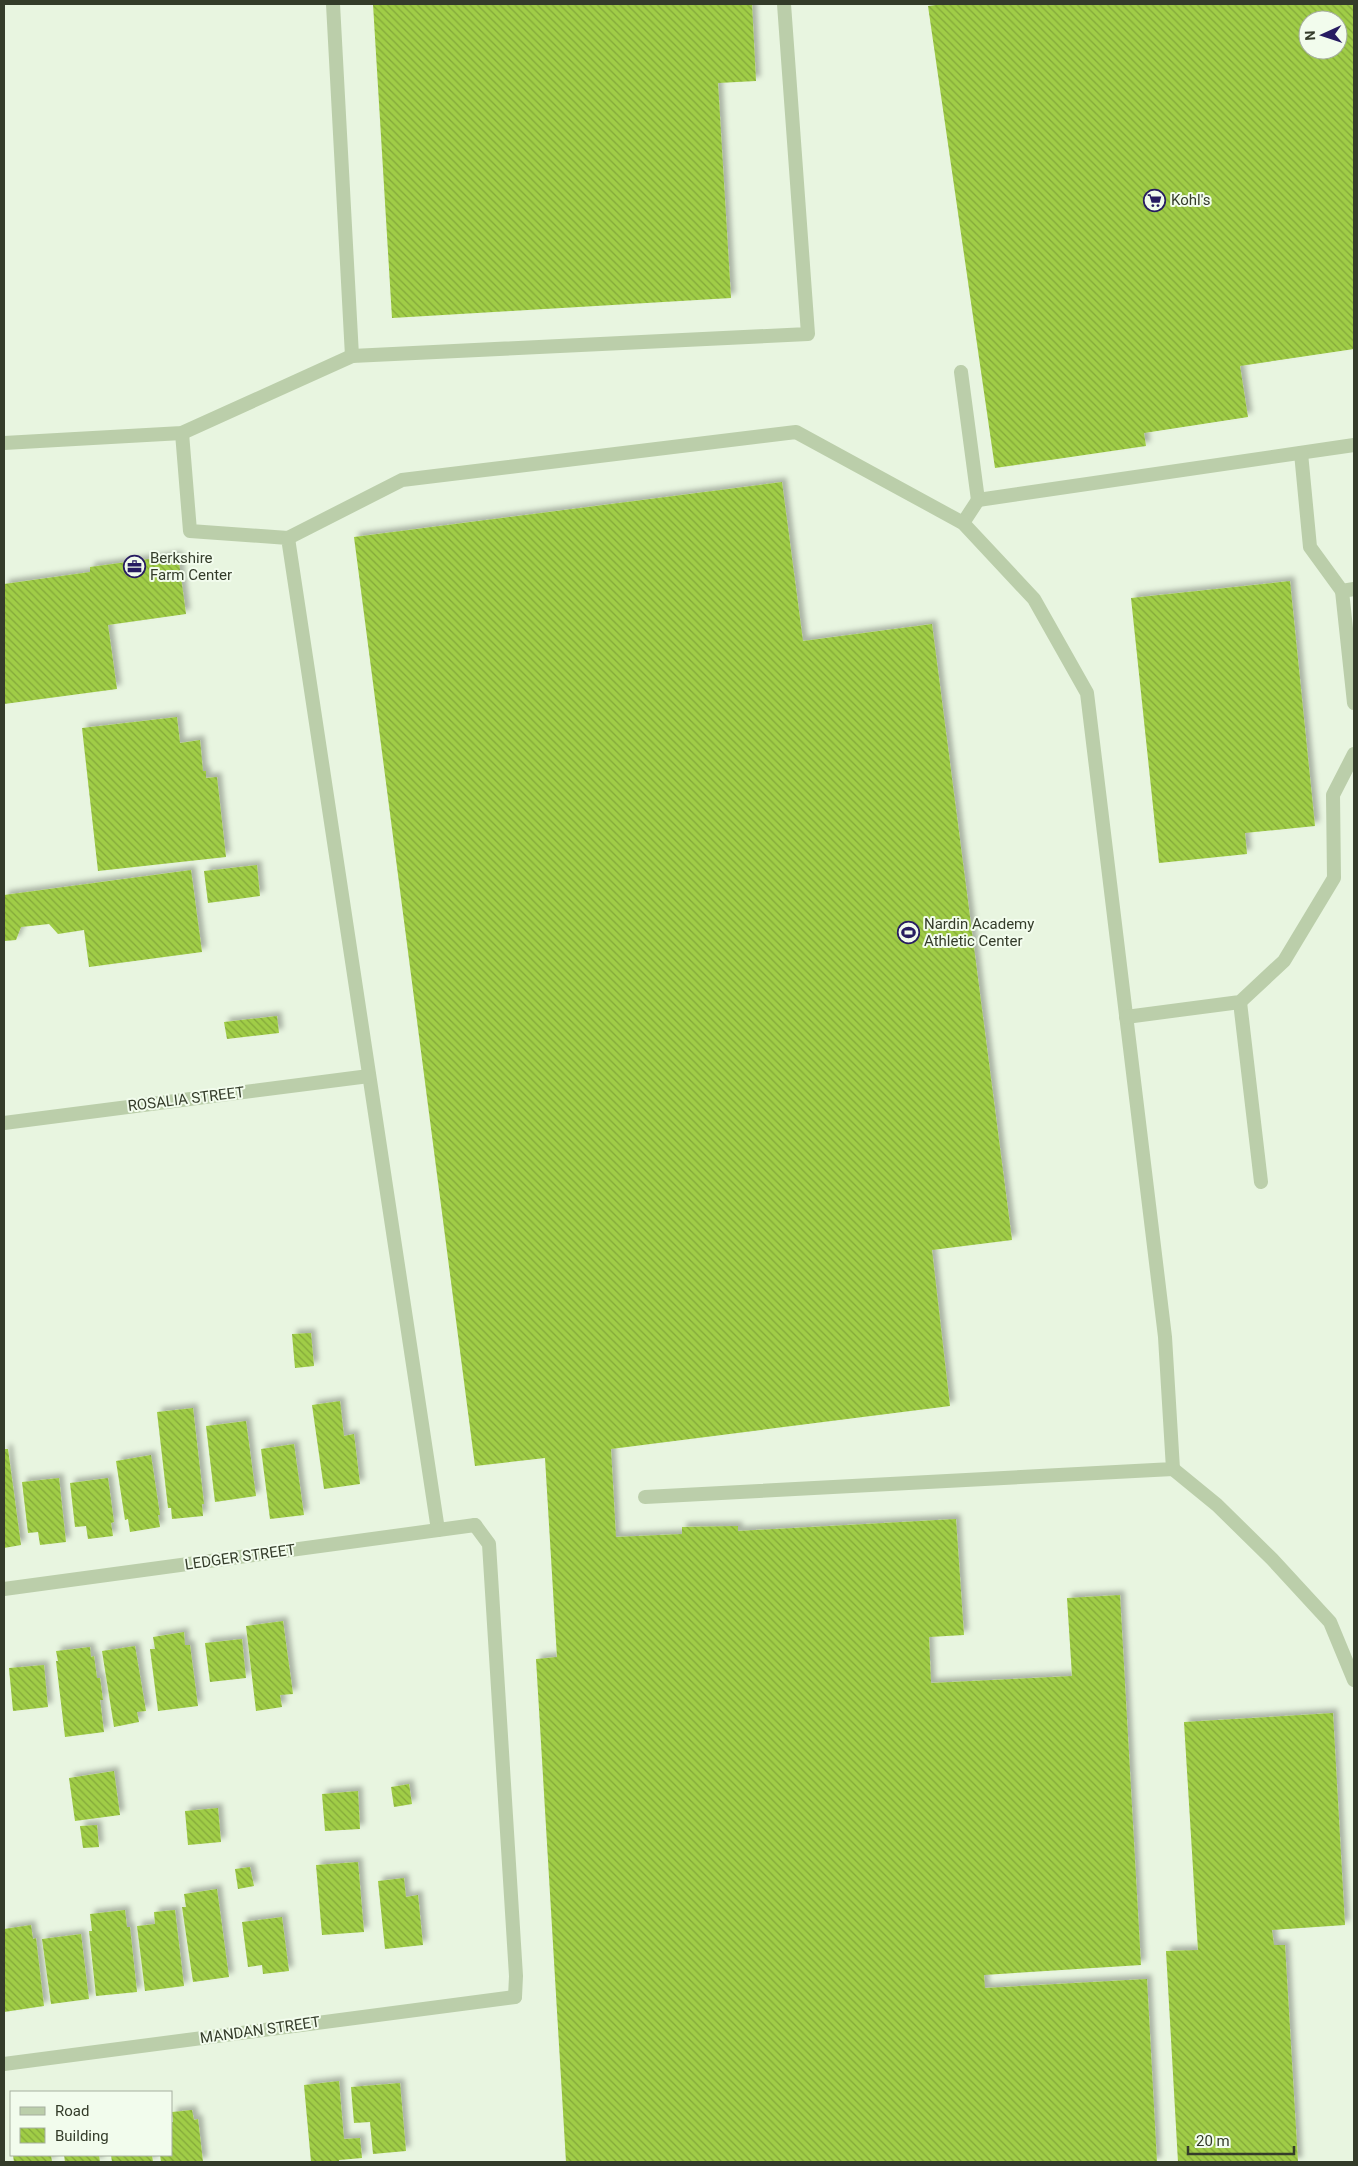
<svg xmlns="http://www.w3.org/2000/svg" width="1358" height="2166" font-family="Roboto,sans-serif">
<defs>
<pattern id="building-back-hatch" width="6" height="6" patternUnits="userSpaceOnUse" patternTransform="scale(1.25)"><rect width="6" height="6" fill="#a0cd46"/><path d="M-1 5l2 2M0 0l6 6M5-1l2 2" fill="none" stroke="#83a83b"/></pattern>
<filter id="shadow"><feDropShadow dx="4.5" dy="-4.5" stdDeviation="2.5" flood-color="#0004"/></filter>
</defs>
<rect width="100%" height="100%" fill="#e8f5e0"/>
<g fill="url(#building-back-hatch)" fill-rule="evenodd" filter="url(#shadow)">
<polygon points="373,4 752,4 756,81 718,83 731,298 392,318"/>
<path d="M 945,4 L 1354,4 L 1354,349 L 1240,366 L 1248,417 L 1144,433 L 1146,446 L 995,468 L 928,6 ZM 1308,20 L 1338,20 L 1338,50 L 1308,50 Z"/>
<polygon points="782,482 803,641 932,624 1012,1240 932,1250 950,1406 611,1449 616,1537 682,1534 682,1527 738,1526 738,1531 956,1519 964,1635 929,1637 931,1683 1072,1676 1067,1598 1120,1595 1141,1965 984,1975 985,1988 1147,1979 1157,2162 566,2162 536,1659 557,1657 545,1458 475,1466 354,537"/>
<polygon points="178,555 186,614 108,625 117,689 4,704 4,584 90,572 90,567"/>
<polygon points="1290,581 1315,826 1245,833 1247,854 1159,863 1131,598"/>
<polygon points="177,717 180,743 200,740 203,771 206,771 206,778 217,777 226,857 98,871 82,728"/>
<polygon points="257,865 260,896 208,903 204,871"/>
<polygon points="191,870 202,952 89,967 84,930 58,934 49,924 21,927 16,940 4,941 4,895"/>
<polygon points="277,1016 279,1033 227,1039 224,1022"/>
<polygon points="311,1333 314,1366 295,1368 292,1334"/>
<polygon points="340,1401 344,1436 354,1434 360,1484 324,1489 312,1405"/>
<polygon points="193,1408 204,1504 202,1504 203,1516 172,1519 171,1508 168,1508 157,1412"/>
<polygon points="246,1421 256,1496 215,1502 206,1426"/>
<polygon points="294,1444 304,1515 270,1519 261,1449"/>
<polygon points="4,1449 8,1449 21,1545 4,1548"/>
<polygon points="151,1455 160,1515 158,1515 160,1527 130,1532 128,1519 125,1520 116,1461"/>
<polygon points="59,1478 66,1542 40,1545 38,1532 28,1533 22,1482"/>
<polygon points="108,1478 114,1522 111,1523 113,1536 88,1539 86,1526 75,1527 70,1483"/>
<polygon points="283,1621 293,1694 280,1695 282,1707 256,1711 246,1626"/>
<polygon points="184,1632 185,1645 190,1645 198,1706 158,1711 150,1649 155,1649 153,1637"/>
<polygon points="242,1639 246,1678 210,1682 205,1643"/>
<polygon points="135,1646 146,1711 137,1712 139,1722 114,1727 102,1651"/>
<polygon points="90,1647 91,1657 94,1656 97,1678 100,1678 103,1700 100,1700 104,1732 65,1737 56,1661 58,1661 56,1651"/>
<polygon points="44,1665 48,1707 13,1711 9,1668"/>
<polygon points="1333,1713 1345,1925 1272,1930 1274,1945 1285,1945 1298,2162 1178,2162 1166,1951 1198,1950 1184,1722"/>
<polygon points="114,1771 120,1815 75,1821 69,1778"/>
<polygon points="409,1784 412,1804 394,1807 391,1787"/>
<polygon points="358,1791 360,1829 325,1831 322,1794"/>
<polygon points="218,1808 221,1842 188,1845 185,1811"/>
<polygon points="97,1825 99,1847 83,1848 80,1826"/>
<polygon points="358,1862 364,1932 322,1935 316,1865"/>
<polygon points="250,1867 254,1886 238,1889 235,1869"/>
<polygon points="404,1878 406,1897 418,1895 423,1945 385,1949 378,1881"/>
<polygon points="217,1889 229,1977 193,1982 182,1907 186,1907 184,1894"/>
<polygon points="125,1910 127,1927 130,1927 137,1992 96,1996 89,1931 92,1931 90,1914"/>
<polygon points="175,1910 184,1986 145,1991 137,1926 155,1924 154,1912"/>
<polygon points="282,1917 289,1971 263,1974 262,1965 248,1967 242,1922"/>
<polygon points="31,1925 33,1939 36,1938 44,2006 4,2012 4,1929"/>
<polygon points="81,1934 89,1999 51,2004 42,1939"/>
<polygon points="339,2081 344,2139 360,2138 362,2158 339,2160 339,2162 311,2162 304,2085"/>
<polygon points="400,2083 406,2151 373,2154 370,2122 354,2123 351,2087"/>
<polygon points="192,2110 194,2120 198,2119 203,2162 161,2162 160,2155 171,2155 171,2122 173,2122 172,2112"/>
<polygon points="13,2155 51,2155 52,2162 14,2162"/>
<polygon points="64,2155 99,2155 100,2162 65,2162"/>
<polygon points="111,2155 152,2155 153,2162 112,2162"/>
</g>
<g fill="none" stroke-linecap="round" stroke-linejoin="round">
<g stroke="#bbceaa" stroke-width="14">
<polyline points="333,4 352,356"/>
<polyline points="961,372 978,500 1354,445"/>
<polyline points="182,433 190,531 288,538 438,1530"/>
<polyline points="4,443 182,433 352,356 808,334 784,4"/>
<polyline points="1301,453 1310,547 1342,591"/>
<polyline points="963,523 978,500"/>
<polyline points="288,538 402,480 796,432 963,523 1034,599 1087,693 1165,1337 1173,1469 645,1497"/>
<polyline points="1354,589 1342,591 1354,703"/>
<polyline points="1240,1002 1261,1182"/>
<polyline points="1126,1017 1240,1002 1284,961 1334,878 1333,795 1354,754"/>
<polyline points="1173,1469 1217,1505 1272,1559 1330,1622 1354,1680"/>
<polyline points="475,1525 489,1544 516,1976 515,1997"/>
</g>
<g stroke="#bbceaa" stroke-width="14">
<polyline points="4,1123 369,1076"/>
<polyline points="4,1589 475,1525"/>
<polyline points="4,2064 515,1997"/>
</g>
</g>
<defs>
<symbol id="supermarket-ring" viewBox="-11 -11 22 22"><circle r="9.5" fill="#f2fced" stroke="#271c61" stroke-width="1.5"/><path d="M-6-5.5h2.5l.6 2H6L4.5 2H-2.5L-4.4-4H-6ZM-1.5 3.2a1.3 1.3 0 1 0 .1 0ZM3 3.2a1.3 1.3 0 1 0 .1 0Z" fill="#271c61"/></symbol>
<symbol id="office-ring" viewBox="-11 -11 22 22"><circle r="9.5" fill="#f2fced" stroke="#271c61" stroke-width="1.5"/><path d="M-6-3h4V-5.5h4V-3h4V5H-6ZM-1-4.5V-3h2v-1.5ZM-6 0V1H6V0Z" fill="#271c61"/></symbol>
<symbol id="stadium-ring" viewBox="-11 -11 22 22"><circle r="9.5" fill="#f2fced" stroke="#271c61" stroke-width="1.5"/><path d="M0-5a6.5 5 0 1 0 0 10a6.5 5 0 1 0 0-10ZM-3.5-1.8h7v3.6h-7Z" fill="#271c61"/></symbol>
</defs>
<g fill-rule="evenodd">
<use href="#supermarket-ring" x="1142" y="188" width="25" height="25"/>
<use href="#office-ring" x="122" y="554" width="25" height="25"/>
<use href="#stadium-ring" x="896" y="920" width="25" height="25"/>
</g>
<g text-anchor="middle" stroke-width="4" stroke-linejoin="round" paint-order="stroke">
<g font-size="15" fill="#343c2a" stroke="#f2fced" text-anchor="start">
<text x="1171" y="205">Kohl's</text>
<text x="150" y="563">Berkshire<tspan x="150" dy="17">Farm Center</tspan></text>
<text x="924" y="929">Nardin Academy<tspan x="924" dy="17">Athletic Center</tspan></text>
</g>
<g font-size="15" fill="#343c2a" stroke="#f2fced">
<text transform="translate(186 1099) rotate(-7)" y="5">ROSALIA STREET</text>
<text transform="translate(240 1557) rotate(-8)" y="5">LEDGER STREET</text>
<text transform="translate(260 2030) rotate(-8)" y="5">MANDAN STREET</text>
</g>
</g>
<rect width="1358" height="2166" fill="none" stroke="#343c2a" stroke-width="10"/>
<rect x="10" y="2091" width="162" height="65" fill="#f2fced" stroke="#a6af9f"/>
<rect x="20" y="2107" width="25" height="8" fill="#bbceaa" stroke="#a6af9f"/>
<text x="55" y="2116" font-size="15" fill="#343c2a">Road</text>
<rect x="20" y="2128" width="25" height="15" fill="url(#building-back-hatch)" stroke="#a6af9f"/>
<text x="55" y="2141" font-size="15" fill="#343c2a">Building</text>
<g transform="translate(1323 35) rotate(267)"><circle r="24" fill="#f2fced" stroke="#a6af9f"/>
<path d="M0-4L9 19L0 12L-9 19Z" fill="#271c61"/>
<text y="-8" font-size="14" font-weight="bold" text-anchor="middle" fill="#343c2a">N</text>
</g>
<path d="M1188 2146v8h106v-8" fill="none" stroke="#343c2a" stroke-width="2.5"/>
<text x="1196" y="2146" font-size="15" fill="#343c2a" stroke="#f2fced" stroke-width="4" paint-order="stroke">20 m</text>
</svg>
